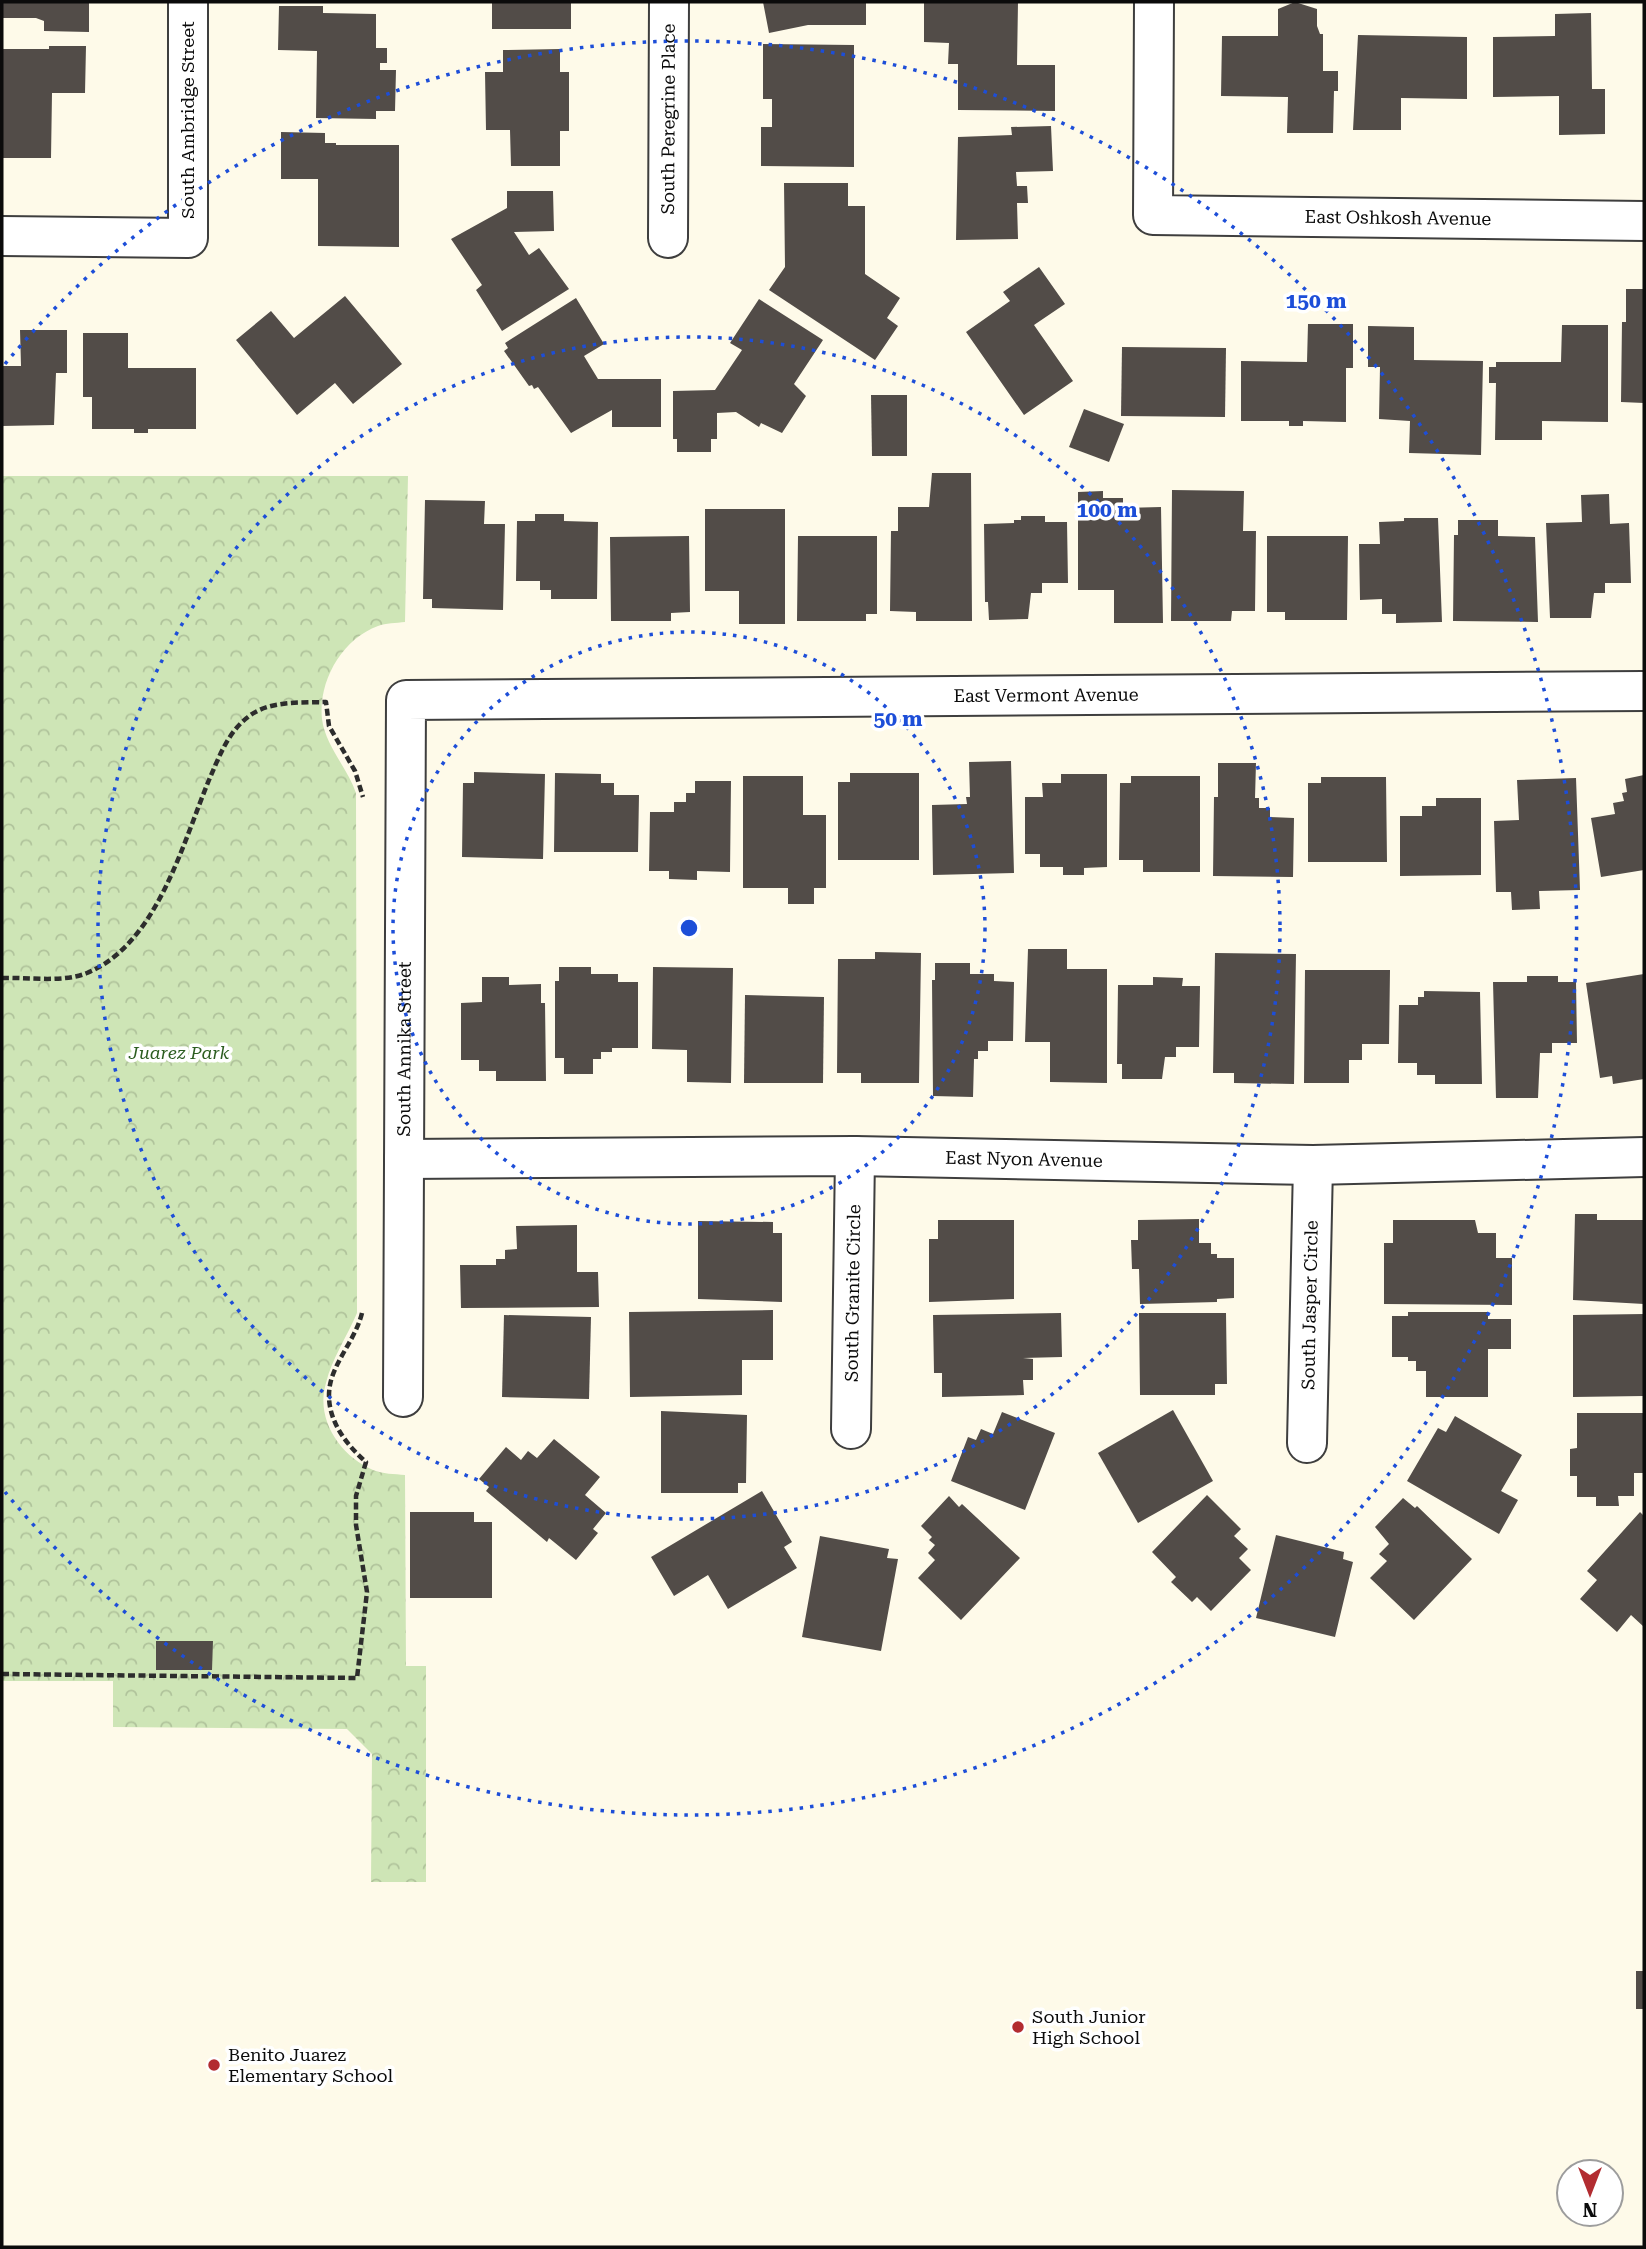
<svg xmlns="http://www.w3.org/2000/svg" width="1646" height="2249" font-family="'Roboto Serif',serif">
<defs>
<pattern id="park-crowns" width="20" height="18" patternUnits="userSpaceOnUse" patternTransform="scale(1.75)"><rect width="20" height="18" fill="#cee5b6"/><path d="M2 6a3 3 0 1 1 6 0M12 15a3 3 0 1 1 6 0" fill="none" stroke="#b0c39b"/></pattern>
</defs>
<rect width="100%" height="100%" fill="#fefae9"/>
<path fill="url(#park-crowns)" d="M 2,476 L 408,476 L 405,622 C 396,623 386,623 378,626 C 342,639 318,681 322,719 C 325,745 348,769 356,793 L 357,1313 C 347,1337 332,1358 326,1383 C 315,1419 340,1456 373,1470 C 382,1474 395,1474 405,1475 L 406,1666 L 426,1666 L 426,1882 L 371,1882 L 372,1754 L 347,1729 L 113,1727 L 113,1681 L 2,1681 Z"/>
<g fill="#524c48">
<polygon points="2,2 89,2 89,32 44,31 44,21 36,18 2,18"/>
<rect x="492" y="2" width="79" height="27"/>
<polygon points="763,2 866,2 866,25 808,25 769,33"/>
<polygon points="924,2 1018,2 1017,65 1055,65 1055,111 958,110 958,64 948,64 949,43 924,42"/>
<polygon points="1295,2 1317,9 1317,26 1320,34 1323,34 1323,71 1338,71 1338,91 1334,91 1333,133 1287,133 1288,97 1221,96 1222,36 1278,36 1278,9"/>
<polygon points="279,6 323,6 323,13 376,14 376,48 387,48 387,63 380,63 380,70 396,70 395,111 376,111 376,119 316,118 317,51 278,50"/>
<polygon points="1591,13 1592,89 1605,89 1605,134 1559,135 1559,96 1493,97 1493,37 1555,36 1555,14"/>
<polygon points="1358,35 1467,37 1467,99 1401,98 1401,130 1353,130"/>
<polygon points="763,44 854,45 854,167 761,166 761,127 772,127 772,99 763,99"/>
<polygon points="49,46 86,46 85,93 52,93 51,158 2,158 2,49 49,49"/>
<polygon points="560,49 560,72 569,72 569,131 560,131 560,166 511,166 510,130 486,130 485,72 503,72 503,50"/>
<polygon points="1051,126 1053,171 1016,172 1017,186 1027,186 1028,203 1017,203 1018,239 956,240 958,137 1012,135 1011,127"/>
<polygon points="281,132 325,133 325,143 336,143 336,145 399,145 399,247 318,246 318,179 281,179"/>
<polygon points="784,183 848,183 848,206 865,206 865,274 900,298 887,318 898,326 875,360 769,290 785,267"/>
<polygon points="507,191 553,191 554,231 514,232 529,255 539,248 569,289 502,331 476,290 482,285 451,239 507,208"/>
<polygon points="1039,267 1065,304 1034,325 1073,381 1024,415 966,332 1010,301 1003,292"/>
<polygon points="1626,289 1644,289 1644,403 1621,402 1622,322 1626,322"/>
<polygon points="345,296 402,364 353,404 335,383 297,415 236,340 271,311 294,338"/>
<polygon points="576,298 604,344 584,356 598,379 661,379 661,427 612,427 612,410 571,433 538,387 534,389 532,385 529,386 504,351 508,348 505,343"/>
<polygon points="759,299 823,340 794,384 806,396 782,433 761,423 759,427 736,412 717,413 717,439 711,439 711,452 677,452 677,439 673,439 673,391 715,390 742,350 730,343"/>
<polygon points="1308,324 1353,324 1353,368 1346,368 1346,422 1303,421 1303,426 1289,426 1289,421 1241,421 1241,361 1307,362"/>
<polygon points="1562,325 1608,325 1608,422 1542,421 1542,440 1495,440 1496,383 1489,383 1489,367 1496,367 1496,362 1561,362"/>
<polygon points="1368,326 1414,327 1414,360 1483,361 1481,455 1409,453 1410,421 1379,419 1380,367 1368,367"/>
<polygon points="20,330 67,330 67,373 56,373 54,425 2,426 2,366 21,366"/>
<polygon points="83,333 128,333 128,368 196,368 196,429 148,429 148,433 134,433 134,429 92,429 92,397 83,397"/>
<polygon points="1122,347 1226,348 1225,417 1121,416"/>
<polygon points="871,395 907,395 907,456 872,456"/>
<polygon points="1084,409 1124,424 1109,462 1069,447"/>
<polygon points="932,473 971,473 972,621 916,621 916,612 890,611 891,531 898,531 898,507 929,507"/>
<polygon points="1172,490 1244,491 1243,531 1256,531 1255,611 1232,611 1231,621 1171,621"/>
<polygon points="1103,491 1103,498 1123,498 1123,508 1161,507 1163,623 1114,623 1114,590 1078,590 1078,492"/>
<polygon points="1609,494 1610,524 1629,523 1631,583 1605,583 1605,593 1594,593 1591,618 1550,618 1546,523 1582,522 1581,495"/>
<polygon points="425,500 485,501 484,524 505,524 503,610 432,608 432,599 423,599"/>
<polygon points="705,509 785,509 785,624 739,624 739,591 705,591"/>
<polygon points="535,514 564,514 564,521 598,522 597,599 551,599 551,590 540,590 540,581 516,581 517,521 535,521"/>
<polygon points="1021,516 1045,516 1045,522 1067,522 1068,583 1042,583 1042,593 1031,593 1028,619 989,620 988,602 985,602 984,524 1014,523 1014,520 1021,520"/>
<polygon points="1404,518 1438,518 1442,622 1396,623 1396,614 1382,614 1382,599 1360,600 1359,544 1380,544 1379,522 1404,521"/>
<polygon points="1458,520 1498,520 1498,536 1535,537 1538,622 1453,621 1454,535 1458,535"/>
<polygon points="689,536 690,612 671,613 671,621 611,621 610,537"/>
<polygon points="798,536 877,536 877,614 866,614 866,621 797,621"/>
<polygon points="1267,536 1348,536 1347,620 1285,620 1285,612 1267,612"/>
<polygon points="1011,761 1014,873 933,875 932,805 967,804 966,797 970,797 969,762"/>
<polygon points="1218,763 1256,763 1255,798 1259,798 1259,808 1270,808 1270,817 1294,818 1293,877 1213,876 1214,797 1218,797"/>
<polygon points="474,772 545,774 543,859 462,857 463,783 474,783"/>
<polygon points="555,773 601,774 601,783 614,783 614,795 639,795 638,852 554,852"/>
<polygon points="850,773 919,773 919,860 838,860 838,782 850,782"/>
<polygon points="1061,774 1107,774 1107,867 1084,868 1084,875 1063,875 1063,867 1040,867 1040,854 1025,854 1025,797 1043,797 1042,783 1061,783"/>
<polygon points="1644,775 1644,870 1601,877 1591,818 1615,814 1613,803 1624,801 1622,793 1627,792 1625,779"/>
<polygon points="743,776 803,776 803,815 826,815 826,888 814,888 814,904 788,904 788,888 743,888"/>
<polygon points="1131,776 1200,776 1200,872 1143,872 1143,860 1119,860 1120,783 1131,783"/>
<polygon points="1321,777 1386,777 1387,862 1308,862 1308,783 1321,783"/>
<polygon points="1576,778 1580,890 1539,891 1540,909 1512,910 1511,892 1496,892 1494,821 1519,820 1517,780"/>
<polygon points="695,781 731,781 730,872 697,871 697,880 669,879 669,871 649,871 650,812 674,812 674,802 686,802 686,793 695,793"/>
<polygon points="1436,798 1481,798 1481,875 1400,876 1400,816 1422,816 1422,806 1436,806"/>
<polygon points="1028,949 1067,949 1067,969 1107,969 1107,1083 1050,1082 1050,1042 1025,1042"/>
<polygon points="875,952 921,953 919,1083 861,1083 861,1073 837,1073 838,959 875,959"/>
<polygon points="1215,953 1296,954 1294,1084 1234,1083 1234,1073 1213,1073"/>
<polygon points="935,963 970,963 970,974 994,974 994,981 1014,982 1013,1041 988,1041 988,1051 978,1051 978,1059 974,1059 973,1097 933,1096 932,980 935,980"/>
<polygon points="559,967 591,967 591,974 618,974 618,982 638,982 638,1048 612,1048 612,1052 601,1052 601,1059 593,1059 593,1074 564,1074 564,1058 555,1058 555,981 559,981"/>
<polygon points="653,967 733,968 731,1083 687,1082 687,1050 652,1049"/>
<polygon points="1305,970 1390,970 1389,1044 1362,1044 1362,1060 1349,1060 1349,1083 1304,1083"/>
<polygon points="1644,974 1644,1079 1613,1084 1612,1076 1600,1078 1586,983"/>
<polygon points="1527,976 1558,976 1558,982 1576,982 1577,1043 1552,1043 1552,1053 1540,1053 1538,1098 1496,1098 1493,982 1527,982"/>
<polygon points="482,977 509,977 509,985 541,984 541,1003 545,1003 546,1081 496,1081 496,1071 479,1071 479,1060 461,1060 461,1003 482,1002"/>
<polygon points="1153,977 1183,978 1182,986 1200,986 1199,1047 1176,1047 1176,1057 1165,1057 1162,1079 1122,1079 1122,1064 1117,1064 1118,985 1153,985"/>
<polygon points="1424,991 1480,992 1482,1084 1435,1084 1435,1075 1417,1075 1417,1063 1398,1063 1399,1005 1418,1005 1418,997 1424,997"/>
<polygon points="745,995 824,997 823,1083 744,1083"/>
<polygon points="1575,1214 1597,1214 1597,1220 1644,1220 1644,1304 1573,1300"/>
<polygon points="1199,1219 1199,1243 1211,1243 1211,1254 1217,1254 1217,1258 1234,1258 1234,1298 1217,1299 1217,1302 1140,1304 1139,1269 1132,1269 1131,1240 1138,1240 1138,1220"/>
<polygon points="938,1220 1014,1220 1014,1299 929,1302 929,1239 938,1239"/>
<polygon points="1393,1220 1475,1220 1478,1233 1496,1233 1496,1258 1512,1258 1512,1305 1384,1304 1384,1243 1393,1243"/>
<polygon points="698,1221 773,1222 773,1233 782,1233 782,1302 698,1299"/>
<polygon points="577,1225 577,1272 598,1272 599,1307 461,1308 460,1265 496,1265 496,1259 505,1259 505,1250 517,1249 516,1226"/>
<polygon points="773,1310 773,1360 742,1360 742,1395 630,1397 629,1312"/>
<polygon points="1408,1312 1488,1312 1488,1319 1511,1319 1511,1349 1488,1349 1488,1397 1426,1397 1426,1371 1416,1371 1416,1361 1408,1361 1408,1357 1392,1357 1392,1316 1408,1316"/>
<polygon points="1061,1313 1062,1357 1023,1358 1033,1359 1033,1380 1023,1380 1024,1395 942,1397 942,1373 934,1373 933,1315"/>
<polygon points="1139,1313 1226,1313 1227,1384 1215,1384 1215,1395 1140,1395"/>
<polygon points="1644,1314 1644,1396 1573,1397 1573,1315"/>
<polygon points="504,1315 591,1317 589,1399 502,1397"/>
<polygon points="1173,1410 1213,1481 1138,1523 1098,1453"/>
<polygon points="661,1411 747,1415 746,1483 738,1483 738,1493 661,1493"/>
<polygon points="1002,1412 1055,1433 1025,1510 951,1481 968,1437 976,1440 981,1429 993,1434"/>
<polygon points="1577,1413 1644,1413 1644,1473 1634,1473 1634,1496 1618,1496 1619,1506 1596,1506 1596,1497 1577,1497 1577,1476 1570,1476 1570,1449 1577,1448"/>
<polygon points="1455,1416 1522,1455 1501,1491 1518,1500 1499,1534 1407,1481 1438,1428 1446,1432"/>
<polygon points="554,1439 600,1477 585,1495 606,1513 593,1529 598,1533 576,1560 549,1538 547,1542 486,1491 489,1487 479,1479 506,1447 521,1460 528,1451 537,1458"/>
<polygon points="762,1491 792,1542 784,1547 797,1568 728,1609 708,1575 674,1596 651,1557"/>
<polygon points="1207,1495 1241,1529 1234,1536 1248,1549 1239,1558 1251,1570 1211,1611 1197,1597 1192,1602 1171,1582 1176,1577 1152,1552"/>
<polygon points="949,1496 959,1507 962,1504 1020,1558 961,1620 918,1578 935,1560 928,1553 935,1545 929,1540 932,1537 921,1526"/>
<polygon points="1403,1498 1415,1508 1417,1506 1472,1559 1414,1620 1370,1578 1387,1561 1379,1554 1389,1544 1375,1527"/>
<polygon points="410,1512 474,1512 474,1522 492,1522 492,1598 410,1598"/>
<polygon points="1640,1512 1644,1516 1644,1627 1631,1615 1617,1632 1580,1599 1597,1580 1587,1571"/>
<polygon points="1276,1535 1344,1552 1343,1559 1353,1562 1335,1637 1256,1618"/>
<polygon points="820,1536 889,1549 887,1558 898,1559 881,1651 802,1637"/>
<polygon points="156,1641 213,1641 212,1670 156,1670"/>
<rect x="1636" y="1971" width="8" height="38"/>
</g>
<g fill="none" stroke-linecap="round" stroke-linejoin="round">
<defs>
<g id="minor">
<path id="s1" d="M 1154,2 L 1153,215 L 1644,221"/>
<polyline points="2,236 188,238 188,2"/>
<path id="s2" d="M 668,238 L 669,2"/>
<path id="s3" d="M 404,1159 L 855,1156 L 1313,1165 L 1644,1157"/>
<path id="s4" d="M 403,1397 L 406,700 L 1644,691"/>
<path id="s5" d="M 851,1429 L 855,1156"/>
<path id="s6" d="M 1307,1443 L 1313,1165"/>
</g>
</defs>
<use href="#minor" stroke="#3e3e3e" stroke-width="42"/>
<g stroke="#2d2d2d" stroke-width="4.5" stroke-dasharray="7 3.5" stroke-linecap="butt">
<path d="M 2,978 C 27,977 63,983 87,973 C 157,944 182,845 209,780 C 219,757 228,732 248,717 C 269,700 301,703 326,702 L 329,726 L 355,771 L 363,797"/>
<path d="M 2,1674 L 357,1678 L 367,1592 L 356,1525 L 356,1496 L 366,1462 C 342,1441 321,1411 332,1377 C 340,1354 356,1337 362,1313"/>
</g>
<use href="#minor" stroke="#fff" stroke-width="38"/>
</g>
<g fill="none" stroke="#1d4ed8" stroke-width="3.5" stroke-dasharray="3.5 7">
<circle cx="689" cy="928" r="296"/>
<circle cx="689" cy="928" r="591"/>
<path d="M5 364A887 887 0 1 1 5 1492"/>
</g>
<g fill="#b22c31" stroke="#fff" stroke-width="2.5">
<circle cx="1018" cy="2027" r="7"/>
<circle cx="214" cy="2065" r="7"/>
</g>
<g text-anchor="middle" stroke-width="7" stroke-linejoin="round" paint-order="stroke">
<g font-size="18" fill="#0b0b0b" stroke="#fff">
<text transform="translate(188 120) rotate(-90)" y="6">South Ambridge Street</text>
<text dy="6" stroke="none"><textPath href="#s2" startOffset="119">South Peregrine Place</textPath></text>
<text dy="6" stroke="none"><textPath href="#s1" startOffset="458">East Oshkosh Avenue</textPath></text>
<text dy="6" stroke="none"><textPath href="#s4" startOffset="1337">East Vermont Avenue</textPath></text>
<text dy="6" stroke="none"><textPath href="#s4" startOffset="348">South Annika Street</textPath></text>
<text dy="6" stroke="none"><textPath href="#s3" startOffset="620">East Nyon Avenue</textPath></text>
<text dy="6" stroke="none"><textPath href="#s5" startOffset="136">South Granite Circle</textPath></text>
<text dy="6" stroke="none"><textPath href="#s6" startOffset="138">South Jasper Circle</textPath></text>
</g>
<g font-size="18" font-style="italic" fill="#2c5d20" stroke="#fff">
<text x="179" y="1059">Juarez Park</text>
</g>
<g font-size="18" fill="#0b0b0b" stroke="#fff" text-anchor="start">
<text x="1032" y="2023">South Junior<tspan x="1032" dy="21">High School</tspan></text>
<text x="228" y="2061">Benito Juarez<tspan x="228" dy="21">Elementary School</tspan></text>
</g>
</g>
<circle cx="689" cy="928" r="10" fill="#1d4ed8" stroke="#fff" stroke-width="3.5"/>
<g font-size="21" text-anchor="middle" font-weight="bold" fill="#1d4ed8" stroke="#fff" stroke-width="7" stroke-linejoin="round" paint-order="stroke">
<text x="1316" y="308">150 m</text>
<text x="1107" y="517">100 m</text>
<text x="898" y="726">50 m</text>
</g>
<rect width="1646" height="2249" fill="none" stroke="#0b0b0b" stroke-width="7"/>
<g transform="translate(1590 2193) rotate(180)"><circle r="33" fill="#ffffff" stroke="#9d9d9d" stroke-width="2"/>
<path d="M0-5L12 26L0 18L-12 26Z" fill="#b22c31"/>
<text y="-10" font-size="19" font-weight="bold" text-anchor="middle" fill="#0b0b0b">N</text>
</g>
</svg>
